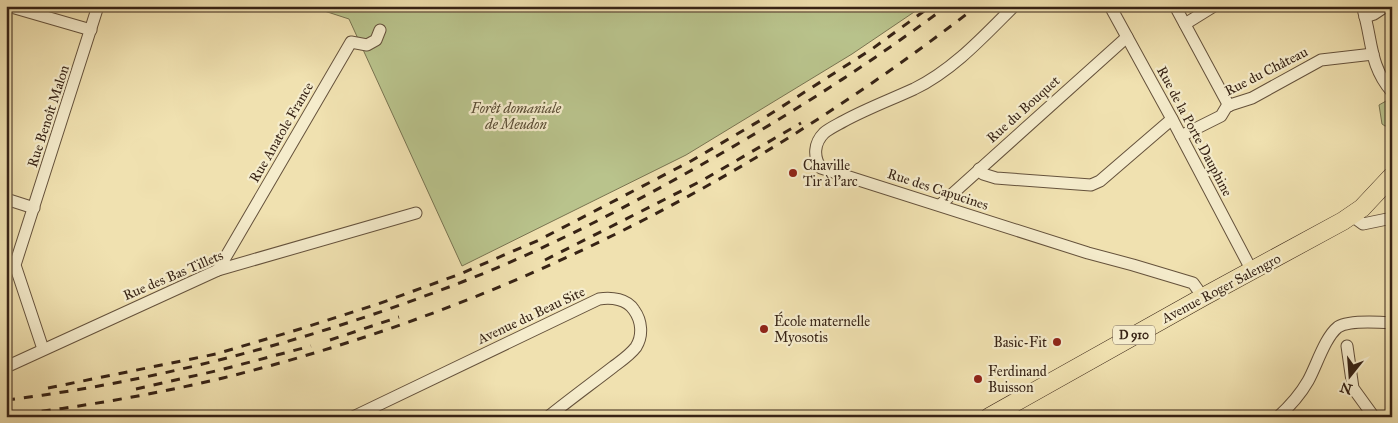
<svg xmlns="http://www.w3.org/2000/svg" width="1398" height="423" font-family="'IM FELL Great Primer',serif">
<rect width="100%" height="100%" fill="#f0e1b0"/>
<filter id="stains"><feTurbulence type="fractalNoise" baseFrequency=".004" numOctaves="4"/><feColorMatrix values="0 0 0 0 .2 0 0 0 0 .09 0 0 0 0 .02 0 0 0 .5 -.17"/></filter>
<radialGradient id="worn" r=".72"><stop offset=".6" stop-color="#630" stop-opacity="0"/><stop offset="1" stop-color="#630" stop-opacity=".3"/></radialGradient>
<g fill="#b9c38c" stroke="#787350">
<polygon points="309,6 923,6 852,54 686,155 462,266 349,19"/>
<polygon points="1386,101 1392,107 1392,125 1385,126 1382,124 1379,105"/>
</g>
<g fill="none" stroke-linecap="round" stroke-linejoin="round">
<defs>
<g id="street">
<polyline points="8,6 91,30"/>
<path d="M 1014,6 C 983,37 953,70 914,89 C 890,100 866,109 844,121 C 837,125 830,128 824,133 C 814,143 813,157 821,168 L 1088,253 L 1133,265 L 1193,283 L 1203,297"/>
<polyline points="1110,6 1172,119 1252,271"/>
<polyline points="1175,6 1229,106"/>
<path d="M 1362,6 C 1373,39 1368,64 1392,92"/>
<polyline points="1365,17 1374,14 1386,6"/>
<polyline points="1185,24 1214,6"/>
<polyline points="1181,136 1221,116 1227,106 1252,98 1321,60 1373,54"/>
<polyline points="979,169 983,174 996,178 1091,185 1100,181 1172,119"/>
<polyline points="6,199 34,208"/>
<polyline points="940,205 1127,37"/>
<polyline points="1352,216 1363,224 1392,218"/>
<polyline points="218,270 351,42 367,45 376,40 380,30"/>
<polyline points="1347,346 1353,388 1374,417"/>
<polyline points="43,349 15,265 98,6"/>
<polyline points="6,367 218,270 416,213"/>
<path d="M 353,417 L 599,299 C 612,297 627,299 634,310 C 642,321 643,336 636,347 C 630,355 621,361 613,367 C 591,384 569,400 548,417"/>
<path d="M 1278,417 C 1289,407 1300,395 1308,381 C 1316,367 1325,337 1338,327 C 1349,320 1379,322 1392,323"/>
</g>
<polyline id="primary" points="989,417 1203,297 1343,221 1362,208 1392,176"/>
</defs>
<use href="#street" stroke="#65523c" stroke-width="13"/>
<use href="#primary" stroke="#372315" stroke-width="19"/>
<use href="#street" stroke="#f5eccc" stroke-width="11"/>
<use href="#primary" stroke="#f0e1b0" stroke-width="18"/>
<g stroke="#372315" stroke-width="3" stroke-dasharray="9 9" stroke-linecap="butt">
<polyline points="545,260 703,180 801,123"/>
<polyline points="330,340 399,317"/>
<polyline points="48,388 216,354 300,329 378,304 460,274 539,240 691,161 761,120 872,49 931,6"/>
<polyline points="136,389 220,370 311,346"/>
<path d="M 6,400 C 162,381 315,339 462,282 C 552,247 638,201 722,153 C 800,108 875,60 947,6"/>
<path d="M 6,416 C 79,407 152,395 223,378 C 501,309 751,182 977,6"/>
</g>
</g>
<g fill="#8f2418" stroke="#f5eccc" stroke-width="2">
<circle cx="793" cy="173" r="5"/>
<circle cx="764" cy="329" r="5"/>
<circle cx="1057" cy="342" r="5"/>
<circle cx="978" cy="379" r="5"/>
</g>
<g text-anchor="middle" stroke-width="4.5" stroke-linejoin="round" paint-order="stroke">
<rect fill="#f5eccc" stroke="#705f4c" stroke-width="1" x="1113" y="325.5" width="42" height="19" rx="4"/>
<g font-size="12" font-weight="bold" fill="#372315">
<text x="1134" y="339">D 910</text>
</g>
<g font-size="14" fill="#372315" stroke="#f5eccc">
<text transform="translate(1266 71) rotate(-27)" y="5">Rue du Château</text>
<text transform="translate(1023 109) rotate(-42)" y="5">Rue du Bouquet</text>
<text transform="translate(48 116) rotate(-72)" y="5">Rue Benoît Malon</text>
<text transform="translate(1195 131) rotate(62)" y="5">Rue de la Porte Dauphine</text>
<text transform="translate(281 132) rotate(-60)" y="5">Rue Anatole France</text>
<text transform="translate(938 189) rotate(18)" y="5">Rue des Capucines</text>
<text transform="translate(173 275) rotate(-23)" y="5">Rue des Bas Tillets</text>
<text transform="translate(1221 288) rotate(-28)" y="5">Avenue Roger Salengro</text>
<text transform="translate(531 315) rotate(-25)" y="5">Avenue du Beau Site</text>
</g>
<g font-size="14" font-style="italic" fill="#584b33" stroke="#f5eccc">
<text x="516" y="113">Forêt domaniale<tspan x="516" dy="16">de Meudon</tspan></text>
</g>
<g font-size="14" fill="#372315" stroke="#f5eccc" text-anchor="start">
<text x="803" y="170">Chaville<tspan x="803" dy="16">Tir à l'arc</tspan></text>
<text x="774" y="326">École maternelle<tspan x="774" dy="16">Myosotis</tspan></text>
<text x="1047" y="347" text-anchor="end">Basic-Fit</text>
<text x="988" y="376">Ferdinand<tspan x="988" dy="16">Buisson</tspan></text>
</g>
</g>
<rect width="1398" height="423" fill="none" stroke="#f0e1b0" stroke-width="25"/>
<rect x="8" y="8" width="1383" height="408" fill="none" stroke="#372315" stroke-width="2.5"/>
<rect x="12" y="12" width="1373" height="398" fill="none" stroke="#372315"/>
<g transform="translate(1350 376) rotate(197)" stroke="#f5eccc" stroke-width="4" paint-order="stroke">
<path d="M0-4L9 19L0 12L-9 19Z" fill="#372315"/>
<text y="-8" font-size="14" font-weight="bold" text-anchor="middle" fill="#372315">N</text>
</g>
<rect width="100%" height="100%" filter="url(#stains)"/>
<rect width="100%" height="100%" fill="url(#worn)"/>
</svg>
